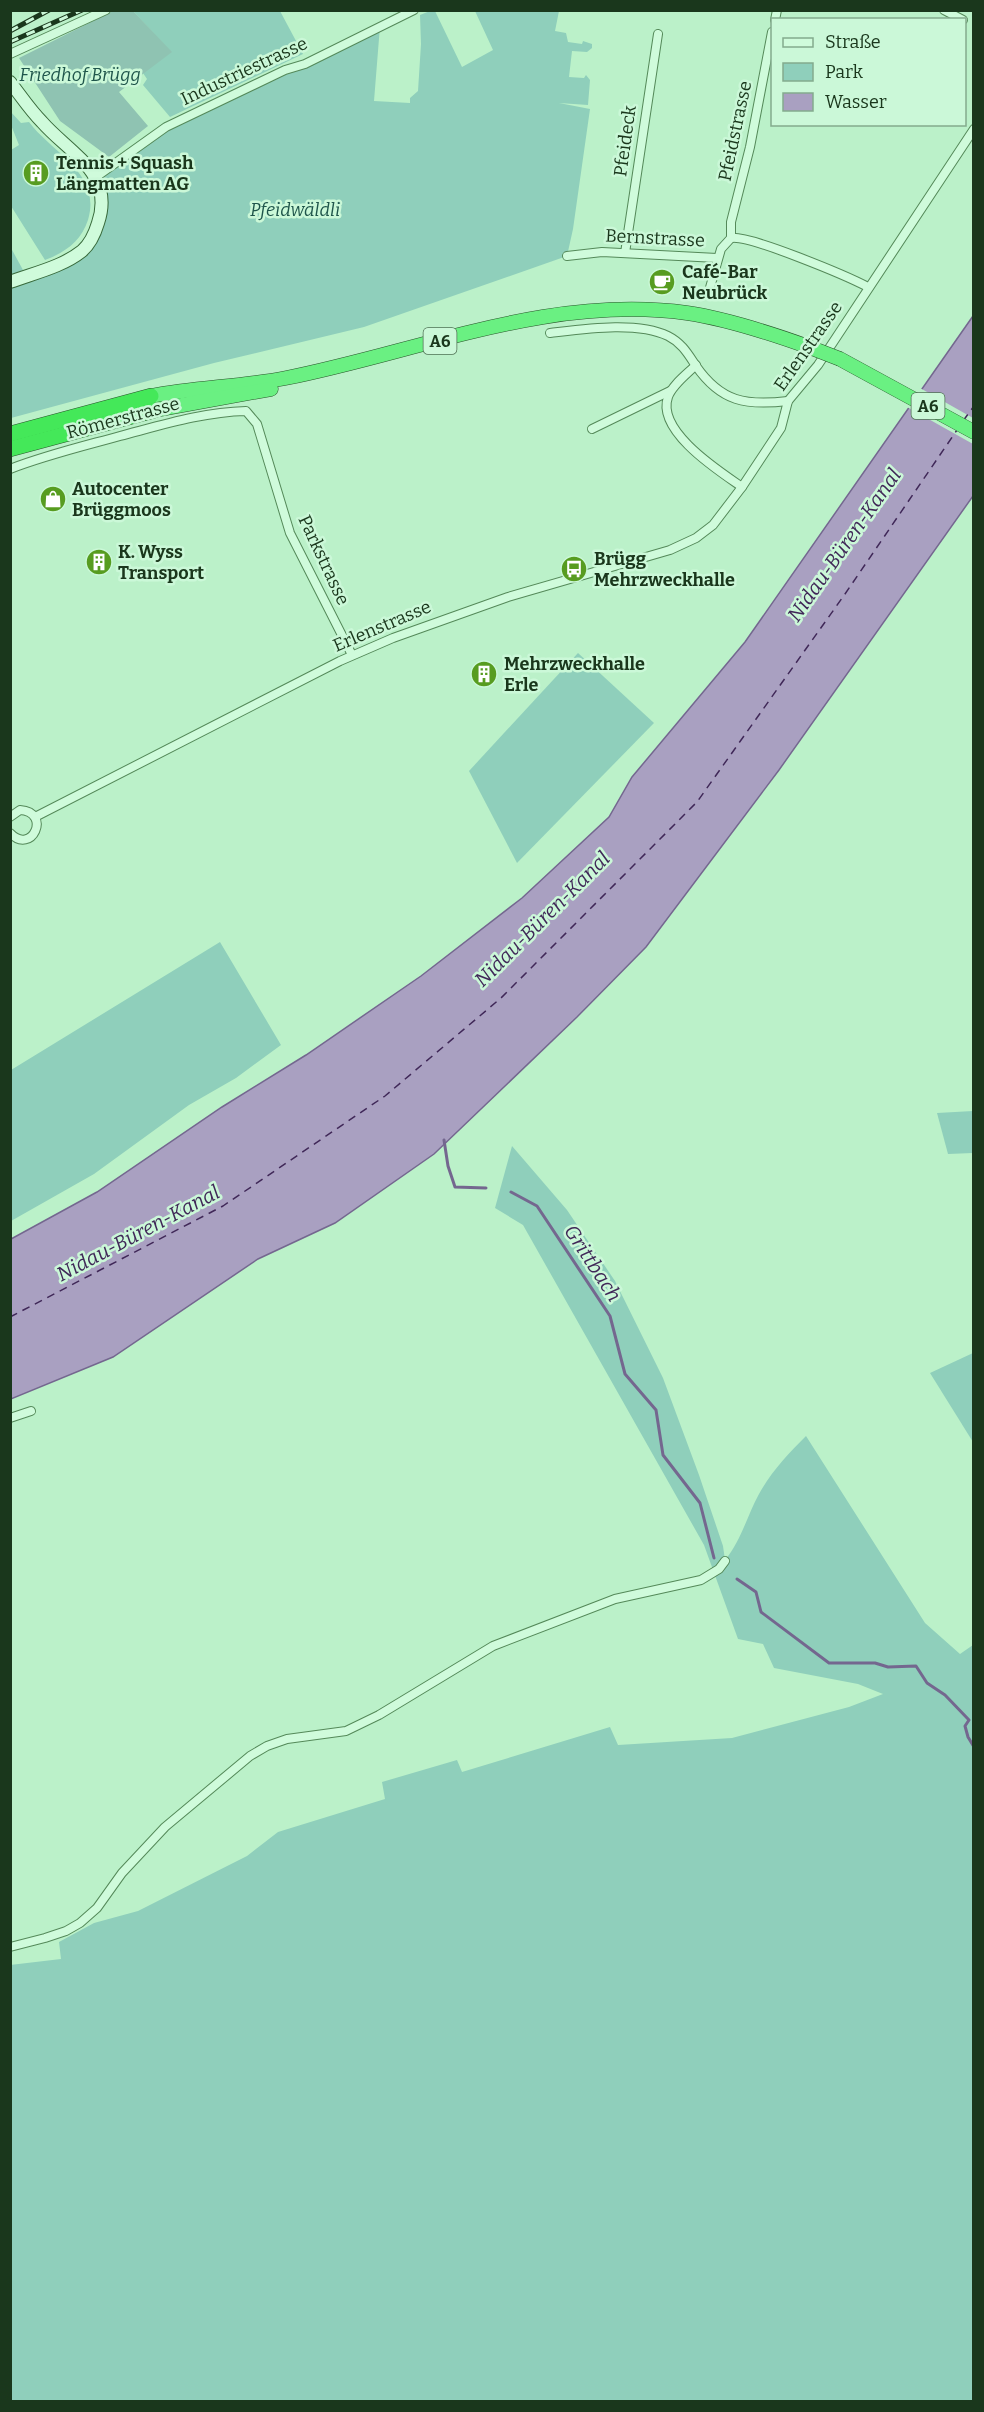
<svg xmlns="http://www.w3.org/2000/svg" width="984" height="2412" font-family="Bitter,serif">
<rect width="100%" height="100%" fill="#bbf1c9"/>
<g fill="#8fcfbb">
<polygon points="133,11 280,11 303,54 170,117 143,85 147,79 143,73 171,52"/>
<polygon points="430,11 435,11 462,67 493,50 475,11 559,11 555,31 566,33 568,42 582,44 583,41 592,44 592,48 587,52 572,51 569,77 584,78 586,75 590,80 588,105 559,103 590,109 573,229 567,256 364,327 214,363 11,418 11,282 66,260 96,228 96,177 148,138 380,26 374,101 410,103 410,98 418,91 421,44 420,15"/>
<path d="M 10,111 L 21,123 L 29,122 C 52,153 102,173 88,220 C 81,241 66,252 45,260 L 11,206 L 11,150 L 19,145 L 11,125 Z"/>
<polygon points="11,248 23,270 11,275 10,275"/>
<polygon points="578,653 654,723 517,863 469,771"/>
<polygon points="220,942 281,1045 236,1078 189,1105 94,1174 11,1221 11,1070"/>
<polygon points="973,1111 973,1153 948,1154 937,1113"/>
<path d="M 512,1146 L 567,1210 L 615,1281 L 663,1378 L 699,1475 L 723,1546 L 725,1560 C 741,1541 747,1516 759,1494 C 771,1472 789,1453 806,1436 L 925,1623 L 960,1654 L 973,1645 L 973,2401 L 11,2401 L 10,1965 L 61,1959 L 59,1942 L 94,1923 L 138,1911 L 247,1856 L 278,1832 L 385,1799 L 382,1782 L 457,1760 L 462,1772 L 610,1727 L 618,1745 L 732,1738 L 849,1707 L 883,1694 L 858,1684 L 774,1668 L 763,1644 L 738,1639 L 704,1545 L 523,1225 L 495,1208 Z"/>
<polygon points="973,1353 973,1442 930,1373"/>
</g>
<polygon fill="#8fc3b2" points="115,10 133,11 172,52 119,92 148,126 109,157 60,121 19,58"/>
<polygon fill="#a9a0c1" stroke="#74678f" stroke-width="1.5" points="973,316 973,496 779,770 646,947 577,1017 434,1154 335,1223 258,1259 113,1357 11,1399 11,1239 97,1192 222,1107 306,1055 421,976 522,898 609,817 632,777 745,642"/>
<polygon fill="#bbf1c9" points="920,388 973,418 973,444 907,407"/>
<g fill="none" stroke-linecap="round" stroke-linejoin="round">
<g stroke="#74678f" stroke-width="3">
<polyline points="444,1140 448,1166 455,1187 486,1188"/>
<polyline points="511,1192 537,1206 610,1316 625,1374 656,1410 663,1455 700,1503 714,1558"/>
<polyline points="737,1579 756,1592 761,1612 829,1663 875,1663 888,1667 916,1666 927,1683 945,1695 969,1720 965,1726 968,1737 974,1747"/>
</g>
<g stroke="#402858" stroke-width="1.5" stroke-dasharray="8 6" stroke-linecap="butt">
<polyline points="963,421 974,406"/>
<polyline points="10,1317 223,1206 385,1096 501,998 697,802 845,594 957,430"/>
</g>
<defs>
<g id="minor">
<polyline points="944,10 963,20"/>
<polyline points="775,20 777,10"/>
<polyline points="10,54 106,10"/>
<polyline points="96,177 166,127 285,70 305,64 414,10"/>
<polyline points="731,238 731,222 750,147 772,32"/>
<path d="M 731,238 C 750,235 847,276 868,287"/>
<polyline points="625,253 658,34"/>
<polyline points="567,256 602,252 717,258"/>
<polyline points="709,291 721,249 731,238"/>
<path d="M 550,333 C 584,329 637,321 668,336 C 682,343 688,354 696,366 C 721,402 746,406 788,401"/>
<path d="M 696,365 C 687,374 672,385 668,397 C 656,431 719,471 742,487"/>
<polyline points="592,429 670,391"/>
<path d="M 10,469 C 46,455 84,446 120,436 C 162,425 203,412 246,411 L 257,424 L 290,533 L 352,655"/>
<path d="M 10,817 L 20,810 C 52,812 32,856 10,833"/>
<polyline points="35,817 340,661 393,638 508,597 670,550 696,538 713,525 742,487 781,428 788,401 818,365 974,129"/>
<polyline points="10,1418 31,1411"/>
<polyline points="10,1947 45,1938 66,1931 80,1923 97,1908 122,1873 165,1827 250,1756 267,1746 287,1739 346,1731 379,1715 493,1646 615,1599 701,1580 719,1569 725,1561"/>
</g>
<path id="secondary" d="M 10,82 C 21,96 30,110 42,122 C 69,153 115,173 98,223 C 95,233 90,244 82,251 C 62,267 34,273 10,282"/>
<g id="trunk">
<polyline points="840,359 974,432"/>
<path d="M 151,396 C 196,387 241,387 286,378 C 418,352 550,294 687,313 C 728,319 770,333 809,347"/>
<polyline points="155,410 271,389"/>
</g>
<g id="motorway">
<polyline points="10,434 151,396"/>
<polyline points="10,449 155,410"/>
</g>
</defs>
<use href="#minor" stroke="#548959" stroke-width="10"/>
<use href="#secondary" stroke="#386a3b" stroke-width="14"/>
<use href="#trunk" stroke="#29562b" stroke-width="15"/>
<use href="#motorway" stroke="#29562b" stroke-width="16"/>
<use href="#minor" stroke="#cffbdb" stroke-width="8"/>
<use href="#secondary" stroke="#cffbdb" stroke-width="12"/>
<use href="#trunk" stroke="#6af082" stroke-width="14"/>
<use href="#motorway" stroke="#44e859" stroke-width="15"/>
<defs>
<g id="rail">
<polyline points="10,31 49,10"/>
<polyline points="10,42 82,10"/>
</g>
</defs>
<use href="#rail" stroke="#1a371c" stroke-width="5"/>
<use href="#rail" stroke="#cbf8d8" stroke-width="3" stroke-dasharray="9" stroke-linecap="butt"/>
<defs>
<polyline id="trunk-bridge" points="809,347 840,359"/>
</defs>
<use href="#trunk-bridge" stroke="#29562b" stroke-width="15" stroke-linecap="butt"/>
<use href="#trunk-bridge" stroke="#6af082" stroke-width="14"/>
</g>
<defs>
<symbol id="building-disc" viewBox="-11 -11 22 22"><circle r="9.5" fill="#579c20" stroke="#cbf8d8"/><path d="M-4-6H4V6H1V3H-1V6H-4ZM-2.5-4.3h1.7v1.8h-1.7ZM.8-4.3h1.7v1.8H.8ZM-2.5-1h1.7V.8h-1.7ZM.8-1h1.7V.8H.8Z" fill="#fff"/></symbol>
<symbol id="cafe-disc" viewBox="-11 -11 22 22"><circle r="9.5" fill="#579c20" stroke="#cbf8d8"/><path d="M-5.5-4.5H6V0H3Q3 3.5 0 3.5H-2.5Q-5.5 3.5-5.5 0ZM3-3.2v2h1.7v-2ZM-6 4.5H4V6H-6Z" fill="#fff"/></symbol>
<symbol id="shop-disc" viewBox="-11 -11 22 22"><circle r="9.5" fill="#579c20" stroke="#cbf8d8"/><path d="M-5-2.5h2.3a2.7 3.5 0 0 1 5.4 0H5L5.5 6h-11ZM-1.5-2.5h3a1.5 2.3 0 0 0-3 0Z" fill="#fff"/></symbol>
<symbol id="bus-disc" viewBox="-11 -11 22 22"><circle r="9.5" fill="#579c20" stroke="#cbf8d8"/><path d="M-5-6H5V4H4V6H2V4H-2V6H-4V4H-5ZM-3.5-4V0h7V-4ZM-3.5 1.2v1.5H-2V1.2ZM2 1.2v1.5H3.5V1.2Z" fill="#fff"/></symbol>
</defs>
<g fill-rule="evenodd">
<use href="#building-disc" x="21" y="158" width="30" height="30"/>
<use href="#cafe-disc" x="647" y="267" width="30" height="30"/>
<use href="#shop-disc" x="38" y="484" width="30" height="30"/>
<use href="#building-disc" x="84" y="547" width="30" height="30"/>
<use href="#bus-disc" x="559" y="554" width="30" height="30"/>
<use href="#building-disc" x="469" y="659" width="30" height="30"/>
</g>
<g text-anchor="middle" stroke-width="5" stroke-linejoin="round" paint-order="stroke">
<g fill="#cbf8d8" stroke="#4f7154" stroke-width="1.5">
<rect x="423.5" y="328" width="33" height="26" rx="4.5"/>
<rect x="911.5" y="393" width="33" height="26" rx="4.5"/>
</g>
<g font-size="16" font-weight="bold" fill="#1a371c">
<text x="440" y="347">A6</text>
<text x="928" y="412">A6</text>
</g>
<g font-size="18" fill="#1a371c" stroke="#cbf8d8">
<text transform="translate(244 71) rotate(-25)" y="6">Industriestrasse</text>
<text transform="translate(735 131) rotate(-78)" y="6">Pfeidstrasse</text>
<text transform="translate(625 141) rotate(-82)" y="6">Pfeideck</text>
<text transform="translate(655 238) rotate(3)" y="6">Bernstrasse</text>
<text transform="translate(808 346) rotate(-55)" y="6">Erlenstrasse</text>
<text transform="translate(123 418) rotate(-15)" y="6">Römerstrasse</text>
<text transform="translate(324 560) rotate(65)" y="6">Parkstrasse</text>
<text transform="translate(382 626) rotate(-23)" y="6">Erlenstrasse</text>
</g>
<g font-size="18" font-style="italic" fill="#1f554b" stroke="#cbf8d8">
<text x="80" y="81">Friedhof Brügg</text>
<text x="295" y="216">Pfeidwäldli</text>
</g>
<g font-size="18" font-weight="bold" fill="#1a371c" stroke="#cbf8d8" text-anchor="start">
<text x="56" y="169">Tennis + Squash<tspan x="56" dy="21">Längmatten AG</tspan></text>
<text x="682" y="278">Café-Bar<tspan x="682" dy="21">Neubrück</tspan></text>
<text x="72" y="495">Autocenter<tspan x="72" dy="21">Brüggmoos</tspan></text>
<text x="118" y="558">K. Wyss<tspan x="118" dy="21">Transport</tspan></text>
<text x="594" y="565">Brügg<tspan x="594" dy="21">Mehrzweckhalle</tspan></text>
<text x="504" y="670">Mehrzweckhalle<tspan x="504" dy="21">Erle</tspan></text>
</g>
<g font-size="20" font-style="italic" fill="#402858" stroke="#cbf8d8">
<text transform="translate(844 545) rotate(-55)" y="7">Nidau-Büren-Kanal</text>
<text transform="translate(542 919) rotate(-45)" y="7">Nidau-Büren-Kanal</text>
<text transform="translate(138 1233) rotate(-28)" y="7">Nidau-Büren-Kanal</text>
<text transform="translate(593 1263) rotate(57)" y="7">Grittbach</text>
</g>
</g>
<rect width="984" height="2412" fill="none" stroke="#1a371c" stroke-width="24"/>
<rect x="771" y="18" width="195" height="108" fill="#cbf8d8" stroke="#84ab8d" stroke-width="1.5"/>
<rect x="783" y="38" width="30" height="9" fill="#cffbdb" stroke="#84ab8d" stroke-width="1.5"/>
<text x="825" y="48" font-size="18" fill="#1a371c">Straße</text>
<rect x="783" y="63" width="30" height="18" fill="#8fcfbb" stroke="#84ab8d" stroke-width="1.5"/>
<text x="825" y="78" font-size="18" fill="#1a371c">Park</text>
<rect x="783" y="93" width="30" height="18" fill="#a9a0c1" stroke="#84ab8d" stroke-width="1.5"/>
<text x="825" y="108" font-size="18" fill="#1a371c">Wasser</text>
</svg>
